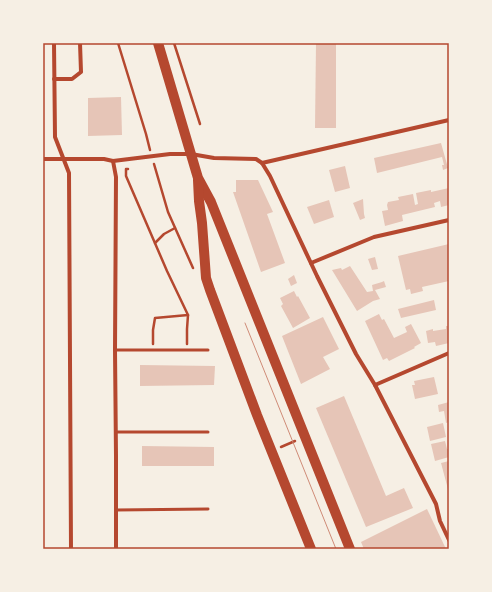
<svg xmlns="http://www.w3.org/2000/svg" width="492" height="592" font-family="'Golos Text',sans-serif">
<rect width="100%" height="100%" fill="#f6efe4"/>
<g fill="#e6c5b7">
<polygon points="316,43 336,43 336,128 315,128"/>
<polygon points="121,97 122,135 88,136 88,98"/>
<polygon points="441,143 448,168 443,170 442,165 444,165 442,157 377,173 374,158"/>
<polygon points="345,166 350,188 335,192 329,170"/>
<polygon points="236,180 258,180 273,212 267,214 285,263 261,272 233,192 236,192"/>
<polygon points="449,188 449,205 441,207 440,201 434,203 435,207 402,215 403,221 385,226 382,211 388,210 387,205 388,202 399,200 398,197 413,194 415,205 418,204 416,193 431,190 431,192"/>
<polygon points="363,199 364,214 365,218 360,220 353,203"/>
<polygon points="329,200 334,217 314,224 307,207"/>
<polygon points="449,244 449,281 422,287 423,291 411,294 410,289 406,290 398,256"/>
<polygon points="375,257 378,269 372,270 368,259"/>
<polygon points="350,266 367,292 373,291 372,285 382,282 384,281 386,287 375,290 380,299 373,301 357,311 332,270 341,268 342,270"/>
<polygon points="294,275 297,283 291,286 288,279"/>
<polygon points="294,291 297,297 298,296 310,318 293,328 281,306 283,304 280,298"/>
<polygon points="434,300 436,310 401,318 398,309"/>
<polygon points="379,314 382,320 384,319 394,338 407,332 405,327 411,324 421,343 414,347 415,348 389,361 387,358 383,360 365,321"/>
<polygon points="323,317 339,349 323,357 330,369 301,384 282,336"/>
<polygon points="446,326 449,326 449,343 436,346 435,342 428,343 426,331 433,329 433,331 446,329"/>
<polygon points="140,365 215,366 214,385 140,386"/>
<polygon points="434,377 438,394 415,399 412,385 415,385 414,381"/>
<polygon points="344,396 386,496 404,488 413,508 366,527 316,408"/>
<polygon points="449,402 449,422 446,423 444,411 439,412 438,405"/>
<polygon points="443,423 446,437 430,441 427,427"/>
<polygon points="445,441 447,449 449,449 449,457 435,461 431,444"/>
<polygon points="142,446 214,447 214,466 142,466"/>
<polygon points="449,461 449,493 441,463"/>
<polygon points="427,509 446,549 364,549 361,542"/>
</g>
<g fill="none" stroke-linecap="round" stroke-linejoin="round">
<g stroke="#b5482f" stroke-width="2.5">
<polyline points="118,43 146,134 150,150"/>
<polyline points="174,43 200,124"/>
<polyline points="154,164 168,212 193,268"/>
<polyline points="128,169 126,169 126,176 167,271 188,315 155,318 153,330 153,344"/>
<polyline points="155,243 164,234 175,228"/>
<polyline points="187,344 187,329 188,315"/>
<polyline points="281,447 295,441"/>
</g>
<g stroke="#b5482f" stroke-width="3">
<polyline points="115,350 208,350"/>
<polyline points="116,432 208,432"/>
<polyline points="116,510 208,509"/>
</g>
<g stroke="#b5482f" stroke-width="4">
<polyline points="54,43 55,137 69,173 71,549"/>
<polyline points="54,79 72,79 81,72 80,43"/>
<polyline points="43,159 104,159 113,161 116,177 115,350 116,456 116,549"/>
<polyline points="113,161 170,154 191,154 214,158 256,159 262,163 270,176 317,276 356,354 375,385 436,504 440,521 449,540"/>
<polyline points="262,163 449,120"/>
<polyline points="311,263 374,237 449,220"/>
<polyline points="375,385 449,353"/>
</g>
<g stroke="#b5482f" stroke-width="10">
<polyline points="158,43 198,178 211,202 350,549"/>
<polyline points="198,180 199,201 202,223 205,264 206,278 210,290 257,415 311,549"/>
</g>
<polyline stroke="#cf8b77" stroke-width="1" points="245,323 336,549"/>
</g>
<rect width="492" height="592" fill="none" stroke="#f6efe4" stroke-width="88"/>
<rect x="44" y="44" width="404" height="504" fill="none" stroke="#b5482f" stroke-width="1.5"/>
</svg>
